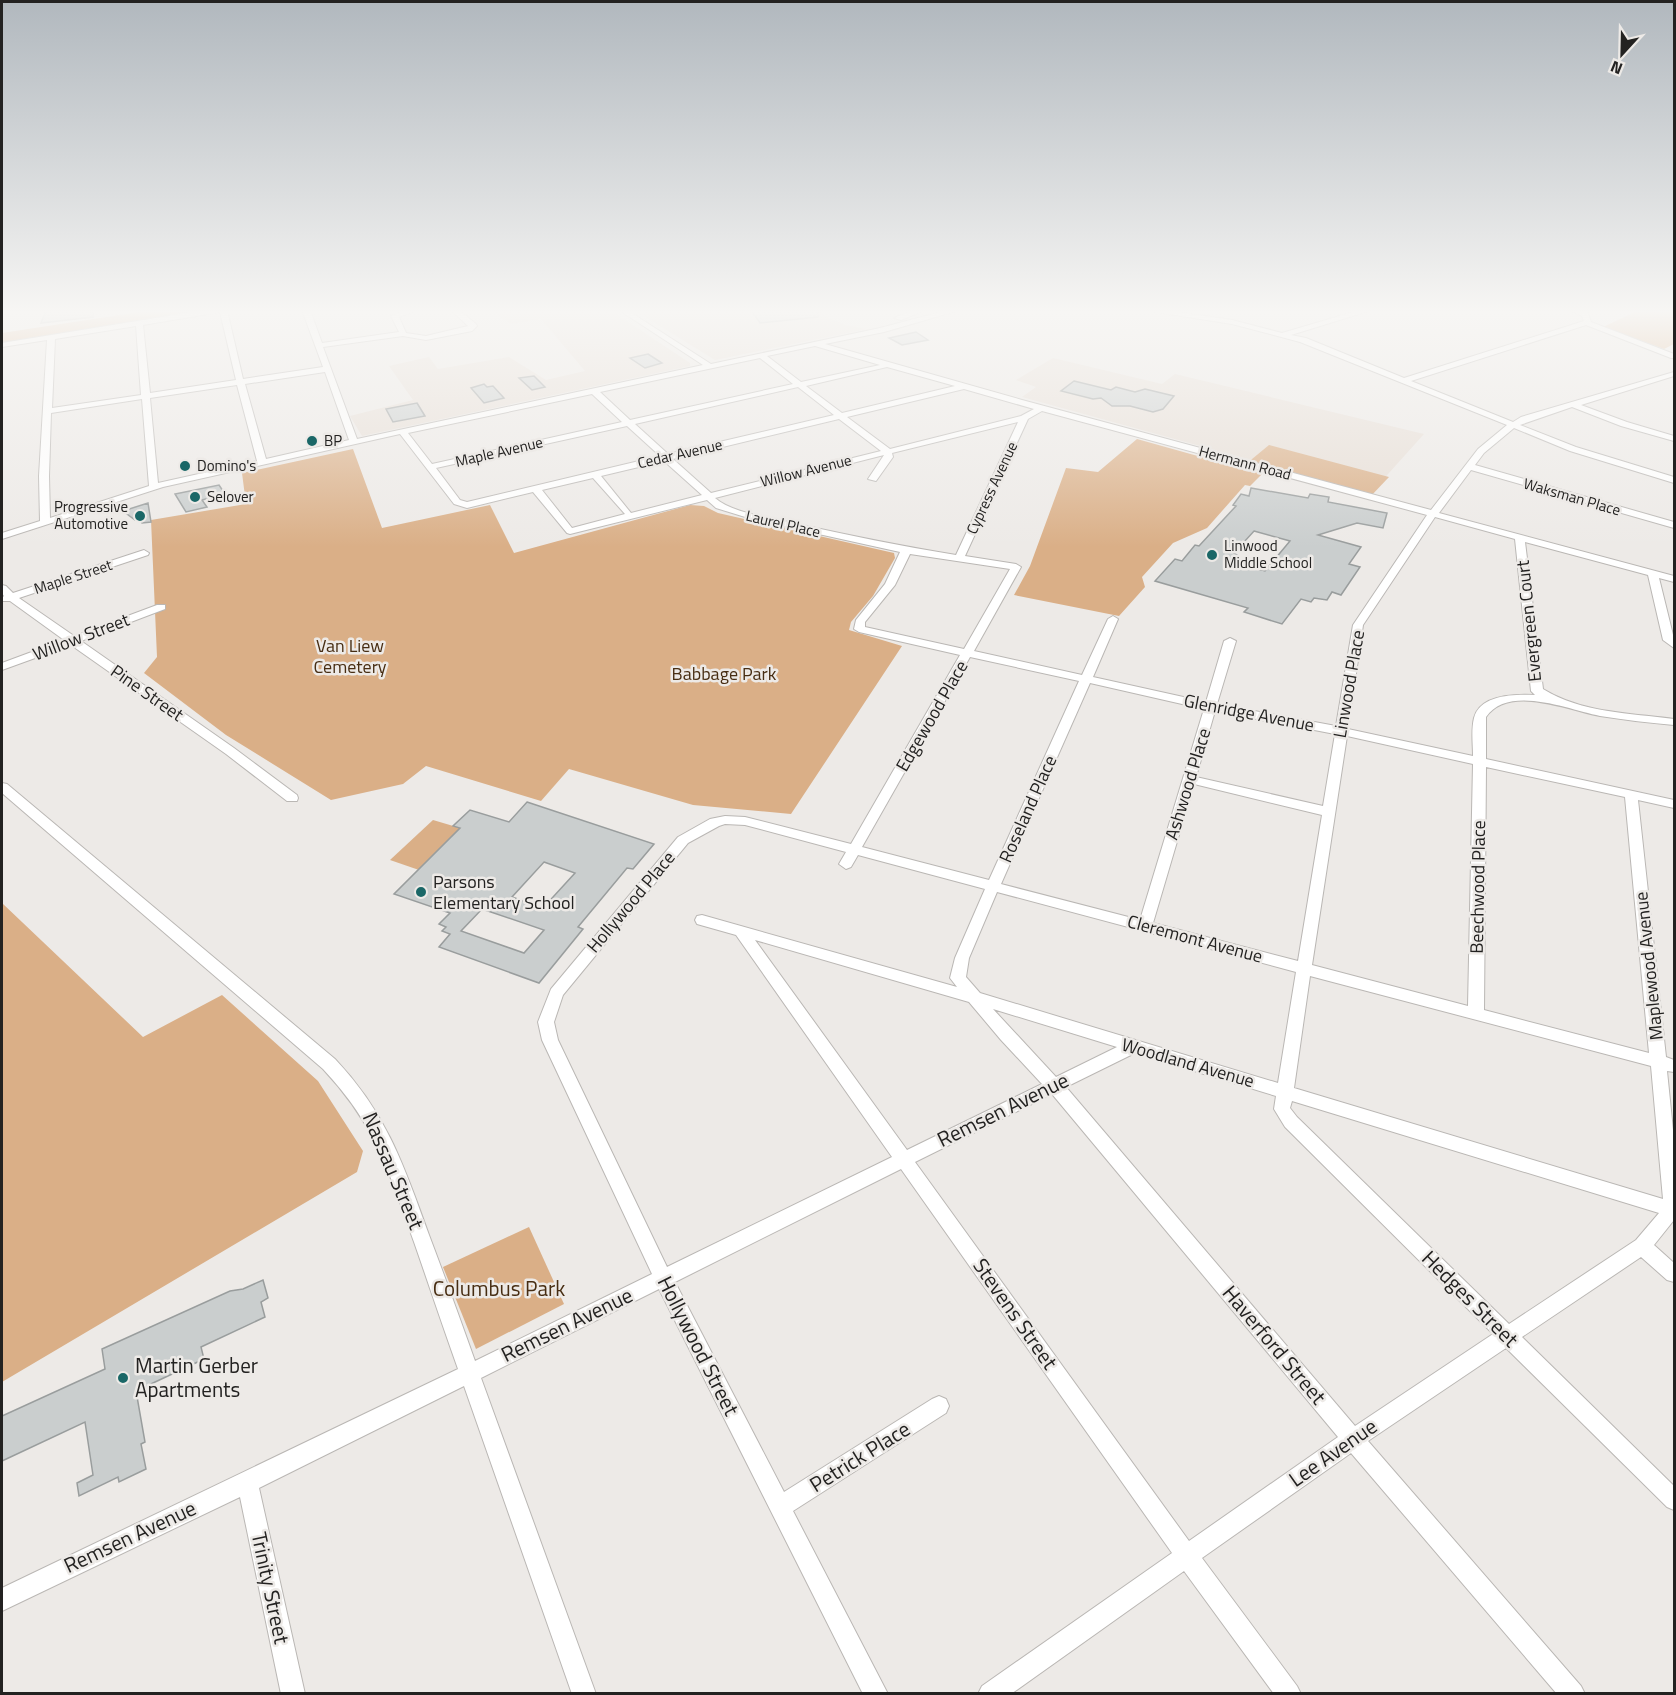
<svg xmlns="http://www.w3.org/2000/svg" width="1676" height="1695" font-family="'Titillium Web',sans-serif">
<rect width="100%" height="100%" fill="#edeae7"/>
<g fill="#e7ded6">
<polygon points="490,310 610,310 690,363 690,366 362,436 350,416 413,400 389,366 429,357 438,369 509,357 546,380 585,371 541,319 511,324"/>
<polygon points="634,310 819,310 825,316 845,325 867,329 715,360"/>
<polygon points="1053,358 1162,384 1175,374 1424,434 1371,493 1022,397 1036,387 1016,380"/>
</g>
<g fill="#daaf87">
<polygon points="152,310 213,310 2,344 2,333"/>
<polygon points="1639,310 1674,310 1674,344 1664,349 1603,327"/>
<polygon points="1137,439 1262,474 1250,486 1245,485 1207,528 1173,543 1142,577 1145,587 1119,616 1014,595 1030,566 1066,468 1098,472"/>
<polygon points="1269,445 1389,477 1370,497 1246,464"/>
<polygon points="353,449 382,528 490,505 514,553 690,505 704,506 718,513 894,553 895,558 873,596 851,622 849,630 902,646 791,814 693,805 569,769 541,801 426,766 403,784 331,800 226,735 144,673 157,657 151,520 246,504 242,473"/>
<polygon points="433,820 460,828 419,870 390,860"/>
<polygon points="2,903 143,1037 222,995 318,1081 363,1151 357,1172 2,1382"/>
<polygon points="529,1227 564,1304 476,1349 443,1267"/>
</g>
<g fill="#cacece" stroke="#999d9d" stroke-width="1.5" fill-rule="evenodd">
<polygon points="46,310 93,310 93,317 41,323"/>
<polygon points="751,310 818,310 818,317 760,323"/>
<polygon points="916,332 928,340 902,345 889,338"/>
<polygon points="648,354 662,363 645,368 630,358"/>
<polygon points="534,376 545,387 532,390 519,378"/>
<polygon points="1074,381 1111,390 1116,387 1135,392 1145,389 1174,396 1163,409 1153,412 1130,406 1112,406 1101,398 1093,399 1061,391"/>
<polygon points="484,384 487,387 493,386 504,398 484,403 471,388"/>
<polygon points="417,403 425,416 393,422 386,409"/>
<polygon points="219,485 225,494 202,500 207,507 186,512 175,494"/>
<path d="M 1251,488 L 1308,498 L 1310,494 L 1329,497 L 1328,502 L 1387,513 L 1383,528 L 1357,523 L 1318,535 L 1361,547 L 1349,564 L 1360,567 L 1341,595 L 1332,592 L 1327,600 L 1314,598 L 1311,602 L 1301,599 L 1282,624 L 1244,612 L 1248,608 L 1155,581 L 1175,559 L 1182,561 L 1195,545 L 1199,546 L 1236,506 L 1233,505 L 1241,494 L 1249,496 ZM 1254,531 L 1290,541 L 1265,571 L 1233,562 L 1237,555 L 1234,553 Z"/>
<polygon points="148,503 151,522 142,523 140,520 135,520 123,511"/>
<path d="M 527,802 L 654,844 L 633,869 L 627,868 L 578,927 L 583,929 L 539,983 L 439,947 L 450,934 L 442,931 L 446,927 L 439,924 L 450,913 L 394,894 L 460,828 L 453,826 L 470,810 L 509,822 ZM 544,862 L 575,873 L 543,908 L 512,897 ZM 482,909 L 544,930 L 524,953 L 461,931 Z"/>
<polygon points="263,1280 268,1298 261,1302 265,1317 201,1347 204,1359 136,1391 145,1442 141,1444 146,1469 119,1482 118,1477 79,1496 77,1483 93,1475 85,1422 2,1461 2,1416 105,1369 102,1349 230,1291 243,1289"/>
</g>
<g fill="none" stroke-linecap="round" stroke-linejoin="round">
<defs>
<g id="minor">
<path d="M 205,310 L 227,310 L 243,379 L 323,367 L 302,310 L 310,310 L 322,343 L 399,332 L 391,316 L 407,310 L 418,310 L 399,317 L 406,333 L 426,336 L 468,326 L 451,310 L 459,310 L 476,324 L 477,326 L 472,331 L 426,340 L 403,336 L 323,347 L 357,439 L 703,365 L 619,310 L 627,310 L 711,364 L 880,328 L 948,310 L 960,310 L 884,332 L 825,344 L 1022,400 L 1431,510 L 1478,449 L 1507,425 L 1300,342 L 1232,324 L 1143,310 L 1163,310 L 1232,320 L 1282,333 L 1360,310 L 1372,310 L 1291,335 L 1306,338 L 1404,378 L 1584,321 L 1582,316 L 1569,310 L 1579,310 L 1588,313 L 1591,322 L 1674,354 L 1674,358 L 1671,358 L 1586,325 L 1411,381 L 1513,422 L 1521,417 L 1674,372 L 1674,376 L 1581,405 L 1627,422 L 1674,436 L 1674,441 L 1621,426 L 1572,407 L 1520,425 L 1576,447 L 1674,477 L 1674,483 L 1570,451 L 1514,428 L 1484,453 L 1475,465 L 1674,522 L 1674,528 L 1471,470 L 1439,513 L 1674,576 L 1674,582 L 1659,578 L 1674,639 L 1674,648 L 1663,640 L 1648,575 L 1525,542 L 1543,689 C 1582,713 1630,713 1674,719 L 1674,725 C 1650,723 1625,720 1600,716 C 1569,710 1509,684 1486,717 L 1486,759 L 1674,800 L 1674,808 L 1638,800 L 1666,1057 L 1674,1060 L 1674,1072 L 1667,1071 L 1674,1140 L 1674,1220 L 1654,1245 L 1674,1263 L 1674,1282 L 1667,1280 L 1641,1257 L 1522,1337 L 1674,1486 L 1674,1510 L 1667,1507 L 1506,1348 L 1368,1441 L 1581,1686 L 1585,1694 L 1557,1694 L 1351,1453 L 1202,1558 L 1297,1686 L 1301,1694 L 1274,1694 L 1184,1571 L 1011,1694 L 978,1694 L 982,1686 L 1172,1553 L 901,1169 L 675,1282 L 784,1492 L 932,1399 L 939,1396 L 946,1399 L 949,1406 L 946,1413 L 793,1511 L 888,1694 L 863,1694 L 659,1289 L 481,1378 L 596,1694 L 572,1694 L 464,1386 L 259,1488 L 305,1694 L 281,1694 L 240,1497 L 2,1611 L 2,1588 L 458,1369 C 443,1327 429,1285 414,1242 C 389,1172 376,1125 323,1069 L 2,793 L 2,783 L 7,784 L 335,1059 C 387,1114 404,1166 429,1235 C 445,1277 460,1319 475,1361 L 652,1274 L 542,1040 L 538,1022 L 551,989 L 678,837 L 710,819 L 725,816 L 745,817 L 851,844 L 960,655 L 859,632 L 854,629 L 856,620 L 885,584 L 900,552 L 755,520 L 716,508 L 707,500 L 570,534 L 567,533 L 533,492 L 467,508 L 454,504 L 400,434 L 163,487 L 2,539 L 2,533 L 40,521 L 39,476 L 47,340 L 2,347 L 2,343 ZM 220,312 L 236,380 L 150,393 L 143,325 ZM 136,326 L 141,395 L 52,408 L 55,339 ZM 815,346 L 880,365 L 801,382 L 767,356 ZM 760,358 L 793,384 L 630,420 L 600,392 ZM 887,367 L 955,386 L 842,413 L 806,386 ZM 325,372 L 349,440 L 266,459 L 245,384 ZM 237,385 L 257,461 L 158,483 L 150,398 ZM 798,387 L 834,415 L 668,454 L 635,424 ZM 964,389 L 1034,409 L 1021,416 L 890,449 L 847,417 ZM 592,394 L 622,422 L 432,464 L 408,433 ZM 142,399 L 149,486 L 50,518 L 49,476 L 51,413 ZM 1042,411 L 1427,515 L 1353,625 L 1336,726 L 1217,704 L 1236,641 L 1230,638 L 1224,641 L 1206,702 L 1093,677 L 1118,619 L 1113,616 L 1108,619 L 1082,675 L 974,651 L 1021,567 L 1016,564 L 965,556 L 1028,419 ZM 839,419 L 881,451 L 711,493 L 673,459 ZM 1018,422 L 956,555 C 901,546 847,535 793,523 C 771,518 732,513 715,498 L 884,455 L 868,479 L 876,481 L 893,457 L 892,453 ZM 627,426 L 660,456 L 467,502 L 460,500 L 436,468 ZM 664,461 L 702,495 L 631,513 L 601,476 ZM 593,478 L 625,514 L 572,528 L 542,490 ZM 1435,517 L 1515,539 L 1531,691 L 1535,695 C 1516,694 1480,694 1474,718 C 1471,730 1473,744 1473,756 L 1348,729 L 1363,625 ZM 910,554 L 1010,569 L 964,649 L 865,627 L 865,622 L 895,585 ZM 970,657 L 1079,681 L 989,880 L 862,847 ZM 1090,683 L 1204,709 L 1140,920 L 1001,884 ZM 1215,711 L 1335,734 L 1323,806 L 1196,777 ZM 1347,736 L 1473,764 L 1468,1006 L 1312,965 ZM 1486,767 L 1625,797 L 1649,1053 L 1484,1010 ZM 1194,784 L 1322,815 L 1298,961 L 1153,923 ZM 725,824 L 745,825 L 846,852 L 839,864 L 846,869 L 851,867 L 858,855 L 985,889 L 955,958 L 950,978 L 957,987 L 702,915 L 697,916 L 695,920 L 697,924 L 736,935 L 892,1157 L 667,1267 L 558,1040 L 554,1022 L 563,995 L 688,843 L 719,826 ZM 997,892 L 1296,972 L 1278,1083 L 980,993 L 966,977 L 969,958 ZM 755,940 L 969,1002 L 1001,1040 L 1042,1084 L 907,1150 ZM 1310,976 L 1651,1066 L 1663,1199 L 1294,1088 ZM 993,1009 L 1117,1047 L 1056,1077 ZM 1135,1053 L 1276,1096 L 1274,1109 L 1285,1127 L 1493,1334 L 1355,1426 L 1066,1087 ZM 1052,1094 L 1338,1437 L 1189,1541 L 915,1162 ZM 1292,1101 L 1659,1213 L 1636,1240 L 1509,1324 L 1297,1117 L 1290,1108 Z"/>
<polygon points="914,310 925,310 901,320 894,318"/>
<polygon points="144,550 149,553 148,555 19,598 74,636 157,605 165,605 165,609 81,641 234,748 297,795 298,798 297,801 287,801 226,754 71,645 2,670 2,663 64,640 10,601 2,601 2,598 4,596 2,593 2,585 6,586 13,593"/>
</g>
</defs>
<use href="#minor" stroke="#bab7b4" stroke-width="2"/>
<use href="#minor" fill="#fff" fill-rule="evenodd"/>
</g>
<linearGradient id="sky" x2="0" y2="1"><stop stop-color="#b1b8be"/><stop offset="0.57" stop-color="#f7f6f4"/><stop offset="1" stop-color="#f7f6f4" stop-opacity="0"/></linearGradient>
<rect width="1676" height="547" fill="url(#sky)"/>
<g fill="#1a6767" stroke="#edeae7" stroke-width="2">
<circle cx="312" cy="441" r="6"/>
<circle cx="185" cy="466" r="6"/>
<circle cx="195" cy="497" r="6"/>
<circle cx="140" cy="516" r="6"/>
<circle cx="1212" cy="555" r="6"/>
<circle cx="421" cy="892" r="6"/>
<circle cx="123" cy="1378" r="6"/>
</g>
<g text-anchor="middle" stroke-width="5" stroke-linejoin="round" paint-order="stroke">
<g font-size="15" fill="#232221" stroke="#edeae7" text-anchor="start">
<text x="324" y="446">BP</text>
<text x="197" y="471">Domino's</text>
<text x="207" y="502">Selover</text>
<text x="128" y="512" text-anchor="end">Progressive<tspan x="128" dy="17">Automotive</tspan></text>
<text x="1224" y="551">Linwood<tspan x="1224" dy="17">Middle School</tspan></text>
</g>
<g font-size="15" fill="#232221" stroke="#edeae7">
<text transform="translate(499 452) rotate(-13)" y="5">Maple Avenue</text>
<text transform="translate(680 454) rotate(-13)" y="5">Cedar Avenue</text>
<text transform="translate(1245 463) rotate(15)" y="5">Hermann Road</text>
<text transform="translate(806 471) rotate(-14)" y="5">Willow Avenue</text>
<text transform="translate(992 488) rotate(-65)" y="5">Cypress Avenue</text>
<text transform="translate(1572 497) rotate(16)" y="5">Waksman Place</text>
<text transform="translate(783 524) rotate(13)" y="5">Laurel Place</text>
<text transform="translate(73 577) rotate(-18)" y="5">Maple Street</text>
</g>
<g font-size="18" fill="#232221" stroke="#edeae7">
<text transform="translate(1529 621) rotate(-96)" y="6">Evergreen Court</text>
<text transform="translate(81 637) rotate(-21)" y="6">Willow Street</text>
<text transform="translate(1349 684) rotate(-80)" y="6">Linwood Place</text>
<text transform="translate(147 693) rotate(35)" y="6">Pine Street</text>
<text transform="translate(1249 713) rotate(11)" y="6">Glenridge Avenue</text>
<text transform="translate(932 716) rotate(-60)" y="6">Edgewood Place</text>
<text transform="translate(1188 784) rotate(-73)" y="6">Ashwood Place</text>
<text transform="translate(1028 809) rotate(-66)" y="6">Roseland Place</text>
<text transform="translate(1478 887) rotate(-89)" y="6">Beechwood Place</text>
<text transform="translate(631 902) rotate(-50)" y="6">Hollywood Place</text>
<text transform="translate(1195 939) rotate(15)" y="6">Cleremont Avenue</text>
<text transform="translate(1649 966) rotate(-96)" y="6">Maplewood Avenue</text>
<text transform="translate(1188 1063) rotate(16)" y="6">Woodland Avenue</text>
</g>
<g font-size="18" fill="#472d12" stroke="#edeae7">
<text x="350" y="652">Van Liew<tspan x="350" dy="21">Cemetery</tspan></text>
<text x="724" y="680">Babbage Park</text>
</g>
<g font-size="18" fill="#232221" stroke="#edeae7" text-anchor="start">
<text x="433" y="888">Parsons<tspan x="433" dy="21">Elementary School</tspan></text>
</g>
<g font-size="21" fill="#232221" stroke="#edeae7">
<text transform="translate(1003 1110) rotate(-26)" y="7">Remsen Avenue</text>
<text transform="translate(393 1171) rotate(67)" y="7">Nassau Street</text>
<text transform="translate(1470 1299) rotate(45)" y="7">Hedges Street</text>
<text transform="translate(1015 1314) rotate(55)" y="7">Stevens Street</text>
<text transform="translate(567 1325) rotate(-26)" y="7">Remsen Avenue</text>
<text transform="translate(1274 1345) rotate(50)" y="7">Haverford Street</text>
<text transform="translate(698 1346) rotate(63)" y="7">Hollywood Street</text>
<text transform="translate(1333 1453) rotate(-35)" y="7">Lee Avenue</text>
<text transform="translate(860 1457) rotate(-32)" y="7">Petrick Place</text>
<text transform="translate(130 1537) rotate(-25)" y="7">Remsen Avenue</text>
<text transform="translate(270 1588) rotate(78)" y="7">Trinity Street</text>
</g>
<g font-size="21" fill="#472d12" stroke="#edeae7">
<text x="499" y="1296">Columbus Park</text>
</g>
<g font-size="21" fill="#232221" stroke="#edeae7" text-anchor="start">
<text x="135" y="1373">Martin Gerber<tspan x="135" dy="24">Apartments</tspan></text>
</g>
</g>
<rect width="1676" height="1695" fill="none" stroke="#232221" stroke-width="6"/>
<g transform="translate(1622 54) rotate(202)" stroke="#edeae7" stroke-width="4.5" paint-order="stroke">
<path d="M0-4.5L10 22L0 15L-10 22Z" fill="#232221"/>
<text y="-9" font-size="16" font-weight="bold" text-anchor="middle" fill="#232221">N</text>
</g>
</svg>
